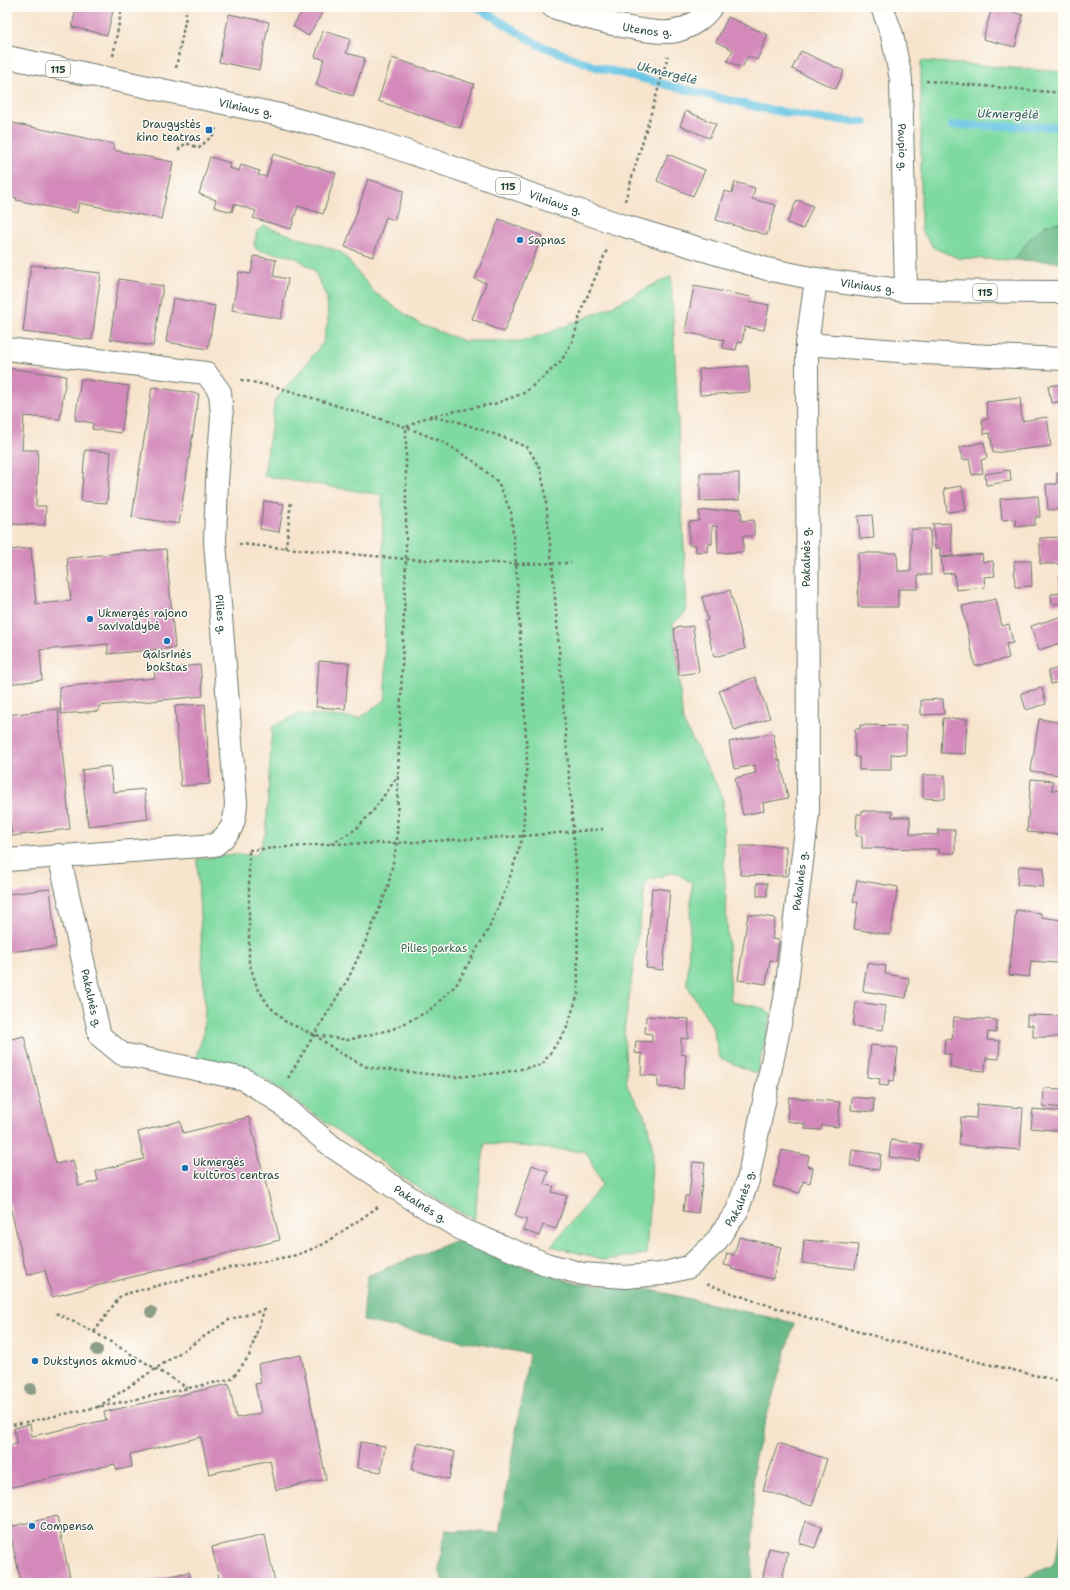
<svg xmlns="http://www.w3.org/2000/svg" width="1070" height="1590" font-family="'Shantell Sans',sans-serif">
<rect width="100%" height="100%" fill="#fdfcf7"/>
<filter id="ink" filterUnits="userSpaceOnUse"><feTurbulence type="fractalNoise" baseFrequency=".025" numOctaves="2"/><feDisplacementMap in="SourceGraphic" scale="8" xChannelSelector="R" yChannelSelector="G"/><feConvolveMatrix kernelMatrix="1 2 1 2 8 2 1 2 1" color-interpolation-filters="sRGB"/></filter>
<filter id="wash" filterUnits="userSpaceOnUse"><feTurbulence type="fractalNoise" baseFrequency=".012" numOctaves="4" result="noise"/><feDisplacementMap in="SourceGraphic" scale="16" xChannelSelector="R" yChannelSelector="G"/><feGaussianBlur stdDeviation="0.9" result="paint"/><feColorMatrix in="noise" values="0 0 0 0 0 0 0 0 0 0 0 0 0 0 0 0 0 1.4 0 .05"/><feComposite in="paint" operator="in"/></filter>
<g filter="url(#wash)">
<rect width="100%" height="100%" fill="#f7e4cd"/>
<g fill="#7fdaa1" stroke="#4f8c6a">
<polygon points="921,61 1063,72 1063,222 1047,224 1031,237 1014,260 958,258 934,248 921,230"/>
<polygon points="264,226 341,252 375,293 421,325 464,341 523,341 551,332 609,308 671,276 687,611 673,624 683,722 723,797 724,865 731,1002 759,1007 771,1013 757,1074 720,1058 712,1026 687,985 692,883 674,872 646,881 624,1031 627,1086 646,1118 653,1150 646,1254 606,1260 551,1246 602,1185 586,1152 485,1143 474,1220 424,1192 265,1079 193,1064 203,1036 205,1010 197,859 234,854 257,855 266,832 272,727 298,714 360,718 386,699 382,495 264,476 275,400 306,364 323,343 328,321 327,298 314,270 295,257 257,250 254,245 257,231"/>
</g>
<g fill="#67ba87" stroke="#437c5e">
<polygon points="1063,222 1063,262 1014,260 1031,237 1047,224"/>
<polygon points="457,1240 508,1262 578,1284 630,1285 794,1323 754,1460 752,1583 443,1583 439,1568 445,1530 499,1533 529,1354 363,1321 367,1276"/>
<polygon points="1063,1529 1063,1583 1014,1583 1053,1565"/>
</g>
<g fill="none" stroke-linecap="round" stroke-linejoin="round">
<g stroke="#66c5e4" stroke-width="8">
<polyline points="477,7 539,45 596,67 760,108 823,119 865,122"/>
<polyline points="952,125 1063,127"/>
</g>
</g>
<g id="blocks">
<g fill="#d38aba">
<polygon points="76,7 114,7 107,35 72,27"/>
<polygon points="305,7 315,7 323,12 308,36 293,26"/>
<polygon points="992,7 1023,15 1015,47 983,39"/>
<polygon points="229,14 269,22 259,70 219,62"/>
<polygon points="728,17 768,35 757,60 748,56 742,68 727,61 733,50 716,42"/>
<polygon points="323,31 350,39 346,53 365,58 353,96 316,85 324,59 315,57"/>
<polygon points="801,51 844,71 836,89 792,69"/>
<polygon points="392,58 474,84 460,128 378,101"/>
<polygon points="686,111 716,124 709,138 680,126"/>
<polygon points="7,122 114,144 113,150 173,162 161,219 79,203 77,213 16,200 17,198 7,196"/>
<polygon points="273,154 336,173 323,214 298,206 291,229 253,218 256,211 234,204 232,212 214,207 216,200 199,194 210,157 230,163 229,168 239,171 241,165 260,171 258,175 266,177"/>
<polygon points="668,154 705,170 693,196 657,181"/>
<polygon points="368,179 404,191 394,220 386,217 373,257 345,247"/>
<polygon points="735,182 755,188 752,199 776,205 767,235 716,220 724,191 732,193"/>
<polygon points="797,200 813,206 803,229 787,223"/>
<polygon points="499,219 542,236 504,332 472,319 486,283 475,279"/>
<polygon points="254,256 276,260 273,276 288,279 281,319 232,310 239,272 251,274"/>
<polygon points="31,265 101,273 92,340 23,332"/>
<polygon points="119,279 163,286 153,346 110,339"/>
<polygon points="694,286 751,297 750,301 769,305 764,330 745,327 742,343 738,342 736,350 723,348 724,340 685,332"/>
<polygon points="173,298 215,306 208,349 166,342"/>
<polygon points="748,366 750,392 700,395 699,369"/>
<polygon points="7,368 66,376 60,419 24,416 22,450 38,450 36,506 46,506 45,525 7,524"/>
<polygon points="81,379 129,386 121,433 92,429 93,423 75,420"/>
<polygon points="1063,384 1063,401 1051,403 1048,386"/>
<polygon points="152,387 199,394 179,524 132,517"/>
<polygon points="1020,398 1022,421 1047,417 1051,446 993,453 990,433 984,434 982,420 988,419 986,402"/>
<polygon points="984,442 987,458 981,460 983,473 972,475 969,459 963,460 960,447"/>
<polygon points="85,450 111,452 107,503 81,501"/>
<polygon points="1010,470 1011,481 986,485 985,474"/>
<polygon points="700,473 739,473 739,500 700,501"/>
<polygon points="1057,473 1063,473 1063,509 1048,510 1046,484 1057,484"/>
<polygon points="962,486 966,510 947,512 944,489"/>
<polygon points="1038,496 1040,517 1035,517 1035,525 1016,527 1015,519 1002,520 1000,499"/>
<polygon points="264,501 284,504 279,532 260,529"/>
<polygon points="741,509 742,521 754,520 754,536 743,536 743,552 718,553 717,526 712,526 712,544 707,544 708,551 696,552 696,545 689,545 689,522 699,521 699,511"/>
<polygon points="872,515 874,538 860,539 858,516"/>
<polygon points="950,523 953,556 940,557 940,548 935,548 933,524"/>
<polygon points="911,529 930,529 931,575 918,575 918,589 898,589 898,607 858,607 858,553 897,553 898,571 911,571"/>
<polygon points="1060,531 1063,531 1063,564 1040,564 1040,538 1061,537"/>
<polygon points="31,548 36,604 71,601 67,558 166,549 175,648 108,654 108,644 40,650 42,680 7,684 7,550"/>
<polygon points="982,554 983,562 993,561 995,576 984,577 985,587 956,590 954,573 943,574 941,558"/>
<polygon points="1014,561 1031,561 1032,586 1015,587"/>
<polygon points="1059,576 1063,576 1063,591 1060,591"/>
<polygon points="730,590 745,649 714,657 705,621 708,620 702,597"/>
<polygon points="1062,593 1063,603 1052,604 1051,594"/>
<polygon points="996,599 1002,626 1009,624 1013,643 1006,644 1009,658 975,666 962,606"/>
<polygon points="1063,616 1063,642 1039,650 1031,626"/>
<polygon points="693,626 699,672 679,675 674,628"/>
<polygon points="319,661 349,663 345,709 316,707"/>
<polygon points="200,665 203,696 99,706 99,711 61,714 59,687 155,678 154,669"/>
<polygon points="1063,667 1063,681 1051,684 1048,671"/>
<polygon points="755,677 770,718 735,731 719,691"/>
<polygon points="1042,688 1046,704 1026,710 1021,693"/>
<polygon points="943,699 944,714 921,715 921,700"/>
<polygon points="205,704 210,784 181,786 175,706"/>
<polygon points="58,709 70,829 12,836 7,793 7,715"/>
<polygon points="943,718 967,719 965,754 941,753"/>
<polygon points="1039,719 1063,723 1063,756 1060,775 1031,771"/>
<polygon points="860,725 906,726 906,755 891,754 891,770 859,770 859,757 855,757 855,729 860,729"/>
<polygon points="773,733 778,760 780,760 788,798 763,803 764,811 743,815 735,778 756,773 755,765 734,769 729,742"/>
<polygon points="110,766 113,792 144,789 148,819 88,826 82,770"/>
<polygon points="923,775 945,775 945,799 923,798"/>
<polygon points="1031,779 1053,781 1052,790 1063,791 1063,835 1027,832"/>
<polygon points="862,811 892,811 892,817 910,817 910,834 938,835 938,830 955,830 955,853 939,853 939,849 862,848 862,836 856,836 857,814 862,814"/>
<polygon points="740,846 786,846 786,876 740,875"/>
<polygon points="1019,866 1044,868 1043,887 1017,885"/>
<polygon points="857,880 898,887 890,935 854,929 858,902 853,902"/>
<rect x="757" y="883" width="10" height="13"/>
<polygon points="652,888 670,890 663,970 646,968"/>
<polygon points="50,889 56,947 7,952 7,894"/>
<polygon points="1016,910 1041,913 1041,917 1062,920 1061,932 1063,932 1063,952 1059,951 1057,963 1031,961 1029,977 1009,975"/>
<polygon points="748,914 775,918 772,939 779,940 776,961 770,960 766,984 738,980"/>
<polygon points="867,963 886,966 885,974 909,978 906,998 863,991"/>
<polygon points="1062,982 1063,982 1063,1008 1059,1007"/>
<polygon points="856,1002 886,1006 883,1030 853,1026"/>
<polygon points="1027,1015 1063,1016 1063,1037 1033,1037 1033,1025 1027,1025"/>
<polygon points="646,1016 689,1019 688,1039 681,1038 681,1054 686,1055 683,1089 658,1087 658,1076 641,1075 642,1054 635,1053 636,1041 652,1042 652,1034 645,1033"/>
<polygon points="954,1017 997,1020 996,1033 988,1032 987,1040 1000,1041 999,1059 986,1058 985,1071 950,1068 951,1054 944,1054 945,1039 952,1040"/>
<polygon points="24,1036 56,1164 73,1160 79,1186 98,1181 96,1171 144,1159 138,1132 180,1121 183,1133 249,1117 280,1240 52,1297 45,1270 27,1275 7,1194 7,1040"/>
<polygon points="871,1045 898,1048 894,1081 889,1080 888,1086 879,1085 880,1079 867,1077"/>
<polygon points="1044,1088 1063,1089 1063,1108 1043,1106"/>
<polygon points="789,1097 840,1102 838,1127 822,1125 821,1130 805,1129 805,1124 787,1121"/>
<polygon points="852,1097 874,1099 873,1112 851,1110"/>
<polygon points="977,1104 1023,1108 1020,1150 959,1145 961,1117 976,1118"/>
<polygon points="1033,1109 1063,1112 1063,1131 1031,1128"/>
<polygon points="891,1140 922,1144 919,1161 889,1157"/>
<polygon points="782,1150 809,1156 807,1166 813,1168 810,1183 803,1181 800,1193 773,1186"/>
<polygon points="852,1150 881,1154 879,1170 850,1166"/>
<polygon points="693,1162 705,1163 698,1213 683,1211 685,1196 689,1196"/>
<polygon points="532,1165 548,1171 544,1184 554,1187 552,1192 567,1196 556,1229 543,1225 539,1236 523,1230 527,1220 515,1216"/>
<polygon points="739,1237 781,1247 773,1279 731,1269 732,1267 724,1265 727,1253 734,1255"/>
<polygon points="804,1240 858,1245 855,1269 802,1263"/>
<polygon points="301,1355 326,1479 276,1490 270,1460 209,1474 201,1437 130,1454 132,1467 117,1470 115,1464 7,1488 7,1446 17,1444 14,1428 30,1424 32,1436 106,1420 104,1412 229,1384 236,1418 261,1413 255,1384 261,1383 258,1364"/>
<polygon points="360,1442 385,1446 381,1472 357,1468"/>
<polygon points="418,1443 455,1452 449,1479 412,1470"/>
<polygon points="778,1443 827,1459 812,1506 763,1490"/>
<polygon points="57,1516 71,1583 21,1583 9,1527"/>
<polygon points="806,1521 822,1527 815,1548 799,1543"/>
<polygon points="265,1535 275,1583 220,1583 212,1547"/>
<polygon points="769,1548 788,1552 782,1580 763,1577"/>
<polygon points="189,1572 191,1583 143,1583 143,1582"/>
</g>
</g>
</g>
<g filter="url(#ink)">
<use href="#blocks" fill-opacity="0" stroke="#6b776a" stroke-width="1"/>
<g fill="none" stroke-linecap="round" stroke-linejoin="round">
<defs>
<g id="street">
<path id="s1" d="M 553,7 C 578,16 652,37 676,31 C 689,28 704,18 711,7"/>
<path id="s2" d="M 882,7 L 892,35 L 901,79 L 906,291"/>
<polyline points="807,344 924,353 1063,359"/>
<path id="s3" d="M 7,349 L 206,373 L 220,392 L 222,416 L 217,481 L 215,542 L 236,803 C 235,824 232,832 215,845 L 7,860"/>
<path id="s4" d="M 59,855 L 100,1036 L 122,1054 L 244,1079 L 275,1099 L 334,1148 L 420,1204 L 463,1230 L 546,1264 L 583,1274 L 625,1277 L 661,1274 L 689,1267 L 715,1243 L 737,1211 L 748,1180 L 785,999 L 808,813 L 807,344 L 816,279"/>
</g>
<g id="primary">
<path id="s5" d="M 7,57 L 280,115 L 373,140 L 618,224 L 767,269 L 816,279 L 906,291 L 1063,292"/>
</g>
</defs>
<use href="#street" stroke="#6b776a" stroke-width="24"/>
<use href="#primary" stroke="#6b776a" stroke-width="24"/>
<g stroke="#6b776a" stroke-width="2.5" stroke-dasharray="3 3" stroke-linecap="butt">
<polyline points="113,56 122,7"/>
<polyline points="176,68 186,16 186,7"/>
<polyline points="926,81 1063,93"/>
<polyline points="178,150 186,143 199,148 213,135 217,126"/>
<polyline points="625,201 668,56"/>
<polyline points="241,380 277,387 406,427 443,442 475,462 498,482 511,512 516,564 527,756 523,836 507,886 489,928 456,985 429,1011 393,1029 348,1040 315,1035 286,1022 269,1006 257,987 249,962 249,851"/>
<polyline points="429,416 494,404 524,393 546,375 562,360 573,340 582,309 608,247"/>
<polyline points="239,544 406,559 516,564"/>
<polyline points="286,548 291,501"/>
<polyline points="331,844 356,829 373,811 398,776"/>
<polyline points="249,850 330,844 397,843 523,836"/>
<polyline points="288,1078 348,979 370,932 388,887 397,843 398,776 406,559 406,427 427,417 453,420 508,439 528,448 540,468 545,491 554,585 577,880 578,994 566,1030 542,1065 500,1073 455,1077 400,1071 367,1067 340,1053 315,1035"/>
<path d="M 707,1284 C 822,1327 943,1353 1063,1382"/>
<polyline points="56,1313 94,1332 188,1388"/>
<polyline points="94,1332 121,1295 219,1270 297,1255 324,1244 378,1207"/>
<polyline points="7,1426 232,1379 249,1356 264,1310 229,1320 98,1407"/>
</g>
<use href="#street" stroke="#fff" stroke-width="22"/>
<use href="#primary" stroke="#fff" stroke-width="22"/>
<g stroke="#6b776a" stroke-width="2.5" stroke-dasharray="3 3" stroke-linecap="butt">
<polyline points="516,564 571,563"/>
<polyline points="523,836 603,829"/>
</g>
</g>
<g fill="#8d9e88">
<circle cx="151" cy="1312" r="6"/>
<circle cx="97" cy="1350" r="6"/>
<circle cx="31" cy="1389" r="6"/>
</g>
</g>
<g fill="#1f6fb2" stroke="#fdfcf7" stroke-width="1.5">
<rect x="205" y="126" width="8" height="8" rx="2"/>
<circle cx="520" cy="240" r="4"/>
<circle cx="90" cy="619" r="4"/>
<circle cx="167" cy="641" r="4"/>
<circle cx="185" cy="1168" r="4"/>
<circle cx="35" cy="1361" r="4"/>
<circle cx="32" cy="1526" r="4"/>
</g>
<g text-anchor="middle" stroke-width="3" stroke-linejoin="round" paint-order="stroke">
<g fill="#fdfcf7" stroke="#62766e" stroke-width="1">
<rect x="46" y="61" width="24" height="16" rx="3"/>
<rect x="496" y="178" width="24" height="16" rx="3"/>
<rect x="973" y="284" width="24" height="16" rx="3"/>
</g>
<g font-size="10" font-weight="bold" fill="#1f3d34">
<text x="58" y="73">115</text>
<text x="508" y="190">115</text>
<text x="985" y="296">115</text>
</g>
<g font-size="11" fill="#1f3d34" stroke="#fdfcf7">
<text dy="4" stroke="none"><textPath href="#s1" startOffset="97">Utenos g.</textPath></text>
<text dy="4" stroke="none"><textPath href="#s5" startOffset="244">Vilniaus g.</textPath></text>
<text dy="4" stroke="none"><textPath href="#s2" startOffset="143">Paupio g.</textPath></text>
<text dy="4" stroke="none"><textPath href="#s5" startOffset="568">Vilniaus g.</textPath></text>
<text dy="4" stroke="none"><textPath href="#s5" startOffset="892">Vilniaus g.</textPath></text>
<text transform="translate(806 557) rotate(-90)" y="4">Pakalnės g.</text>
<text dy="4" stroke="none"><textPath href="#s3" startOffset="447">Pilies g.</textPath></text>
<text dy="4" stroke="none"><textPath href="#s4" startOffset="1251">Pakalnės g.</textPath></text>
<text dy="4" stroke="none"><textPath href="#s4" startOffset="147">Pakalnės g.</textPath></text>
<text dy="4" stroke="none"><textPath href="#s4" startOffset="927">Pakalnės g.</textPath></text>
<text dy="4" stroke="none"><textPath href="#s4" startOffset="555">Pakalnės g.</textPath></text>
</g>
<g font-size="11" fill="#1f3d34" stroke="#fdfcf7" text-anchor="start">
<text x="201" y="128" text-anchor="end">Draugystės<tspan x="201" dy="13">kino teatras</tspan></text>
<text x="528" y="244">Sapnas</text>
<text x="98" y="617">Ukmergės rajono<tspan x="98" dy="13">savivaldybė</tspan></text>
<text x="167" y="658" text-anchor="middle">Gaisrinės<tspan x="167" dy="13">bokštas</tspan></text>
<text x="193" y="1166">Ukmergės<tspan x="193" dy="13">kultūros centras</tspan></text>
<text x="43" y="1365">Dukstynos akmuo</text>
<text x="40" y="1530">Compensa</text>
</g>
<g font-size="11" fill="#37644f" stroke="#fdfcf7">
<text x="434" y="952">Pilies parkas</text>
</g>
<g font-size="12" font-style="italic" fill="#315f60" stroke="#fdfcf7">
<text transform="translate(667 73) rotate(14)" y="4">Ukmergėlė</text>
<text transform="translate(1008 114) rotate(1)" y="4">Ukmergėlė</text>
</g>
</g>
<rect width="1070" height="1590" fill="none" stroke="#fdfcf7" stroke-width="24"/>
</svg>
